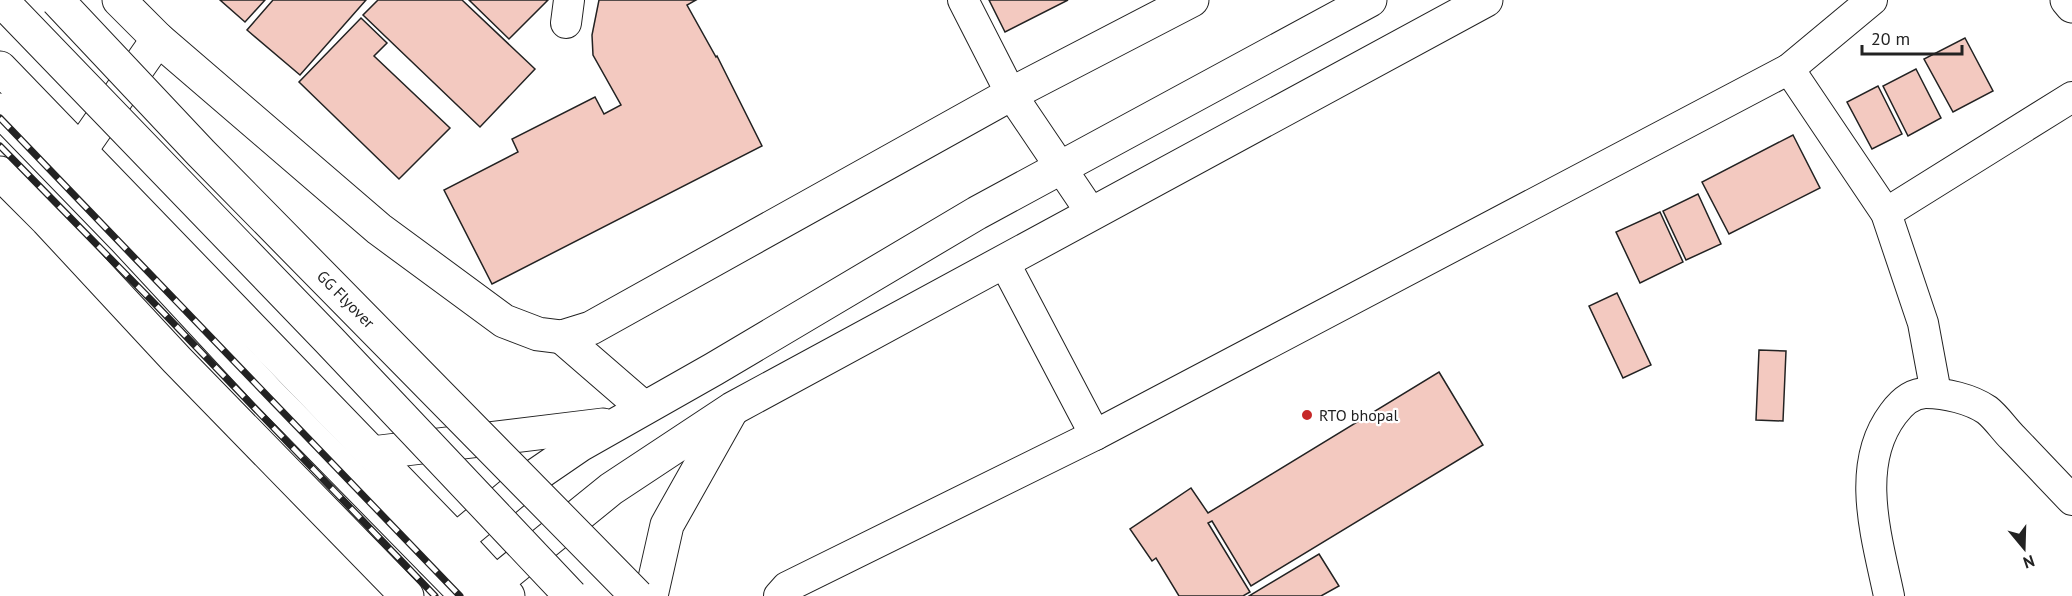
<svg xmlns="http://www.w3.org/2000/svg" width="2072" height="596" font-family="'PT Sans',sans-serif">
<rect width="100%" height="100%" fill="#fff"/>
<g fill="#f3c9c0" stroke="#222" stroke-width="1.5">
<polygon points="220,0 265,0 245,22"/>
<polygon points="273,0 366,0 300,75 247,30"/>
<polygon points="378,0 462,0 535,69 480,127 363,15"/>
<polygon points="469,0 548,0 509,39"/>
<polygon points="599,0 696,0 687,5 716,57 717,56 762,146 492,284 444,190 518,152 512,139 595,97 604,114 621,105 593,55 592,35"/>
<polygon points="989,0 1068,0 1005,32"/>
<polygon points="361,18 387,43 374,56 450,128 399,179 299,82"/>
<polygon points="1965,38 1993,91 1953,112 1924,59"/>
<polygon points="1916,69 1941,118 1908,136 1883,86"/>
<polygon points="1878,86 1902,134 1872,149 1847,102"/>
<polygon points="1793,135 1820,188 1729,234 1702,182"/>
<polygon points="1698,194 1721,244 1686,260 1663,211"/>
<polygon points="1660,212 1683,262 1640,283 1616,232"/>
<polygon points="1617,293 1651,365 1623,378 1589,306"/>
<polygon points="1759,350 1786,351 1783,421 1756,420"/>
<polygon points="1439,372 1483,445 1251,586 1212,521 1208,523 1250,592 1243,596 1179,596 1156,558 1152,561 1130,529 1191,488 1208,513"/>
<polygon points="1319,554 1339,586 1321,596 1249,596"/>
</g>
<g fill="none" stroke-linecap="round" stroke-linejoin="round">
<defs>
<g id="street">
<polyline points="963,0 1011,94 1092,214"/>
<polyline points="566,23 569,0"/>
<polyline points="1789,69 1886,213 1923,323 1936,393"/>
<polyline points="1886,213 2072,97"/>
<polyline points="1004,262 1095,435"/>
<polyline points="779,596 787,587 1095,435 1789,69 1872,0"/>
<path d="M 1889,596 C 1877,538 1854,466 1893,414 C 1901,403 1912,393 1926,393 C 1945,393 1971,399 1987,410 C 1996,417 2004,429 2012,437 C 2032,458 2052,479 2072,500"/>
</g>
<g id="secondary">
<polyline points="119,0 158,39 379,229 504,321 538,334 562,337 591,328 1011,94 1192,0"/>
<polyline points="2067,0 2072,6"/>
<polyline points="0,68 456,540 508,596"/>
<polyline points="0,110 124,238 267,392 467,596"/>
<polyline points="80,151 158,39"/>
<polyline points="0,173 47,220 177,360 407,596"/>
<polyline points="562,337 644,408"/>
<polyline points="372,453 603,425"/>
<polyline points="432,560 526,482 580,445 714,369 977,213 1370,0"/>
<polyline points="479,596 611,489 732,409 1486,0"/>
<polyline points="651,596 667,525 730,413"/>
</g>
</defs>
<use href="#street" stroke="#222" stroke-width="32"/>
<use href="#secondary" stroke="#222" stroke-width="35"/>
<use href="#street" stroke="#fff" stroke-width="30"/>
<use href="#secondary" stroke="#fff" stroke-width="33"/>
<defs>
<g id="rail">
<polyline points="0,118 460,596"/>
<polyline points="0,146 154,303 435,596"/>
</g>
</defs>
<use href="#rail" stroke="#222" stroke-width="7"/>
<use href="#rail" stroke="#fff" stroke-width="4.5" stroke-dasharray="14" stroke-linecap="butt"/>
<defs>
<g id="primary-bridge">
<polyline points="1,0 328,339 571,596"/>
<polyline points="57,0 201,153 637,596"/>
</g>
</defs>
<use href="#primary-bridge" stroke="#222" stroke-width="35" stroke-linecap="butt"/>
<use href="#primary-bridge" stroke="#fff" stroke-width="33"/>
</g>
<circle fill="#c62828" stroke="#fff" stroke-width="2" cx="1307" cy="415" r="6"/>
<g text-anchor="middle" stroke-width="4.5" stroke-linejoin="round" paint-order="stroke">
<g font-size="16" fill="#222" stroke="#fff">
<text transform="translate(346 299) rotate(45)" y="6">GG Flyover</text>
</g>
<g font-size="16" fill="#222" stroke="#fff" text-anchor="start">
<text x="1319" y="421">RTO bhopal</text>
</g>
</g>
<g transform="translate(2024 548) rotate(161)" stroke="#ffffff" stroke-width="4.5" paint-order="stroke">
<path d="M0-4.5L10 22L0 15L-10 22Z" fill="#222222"/>
<text y="-9" font-size="16" font-weight="bold" text-anchor="middle" fill="#222222">N</text>
</g>
<path d="M1862 45v9h100v-9" fill="none" stroke="#222222" stroke-width="3"/>
<text x="1871" y="45" font-size="18" fill="#222222" stroke="#ffffff" stroke-width="4.5" paint-order="stroke">20 m</text>
</svg>
